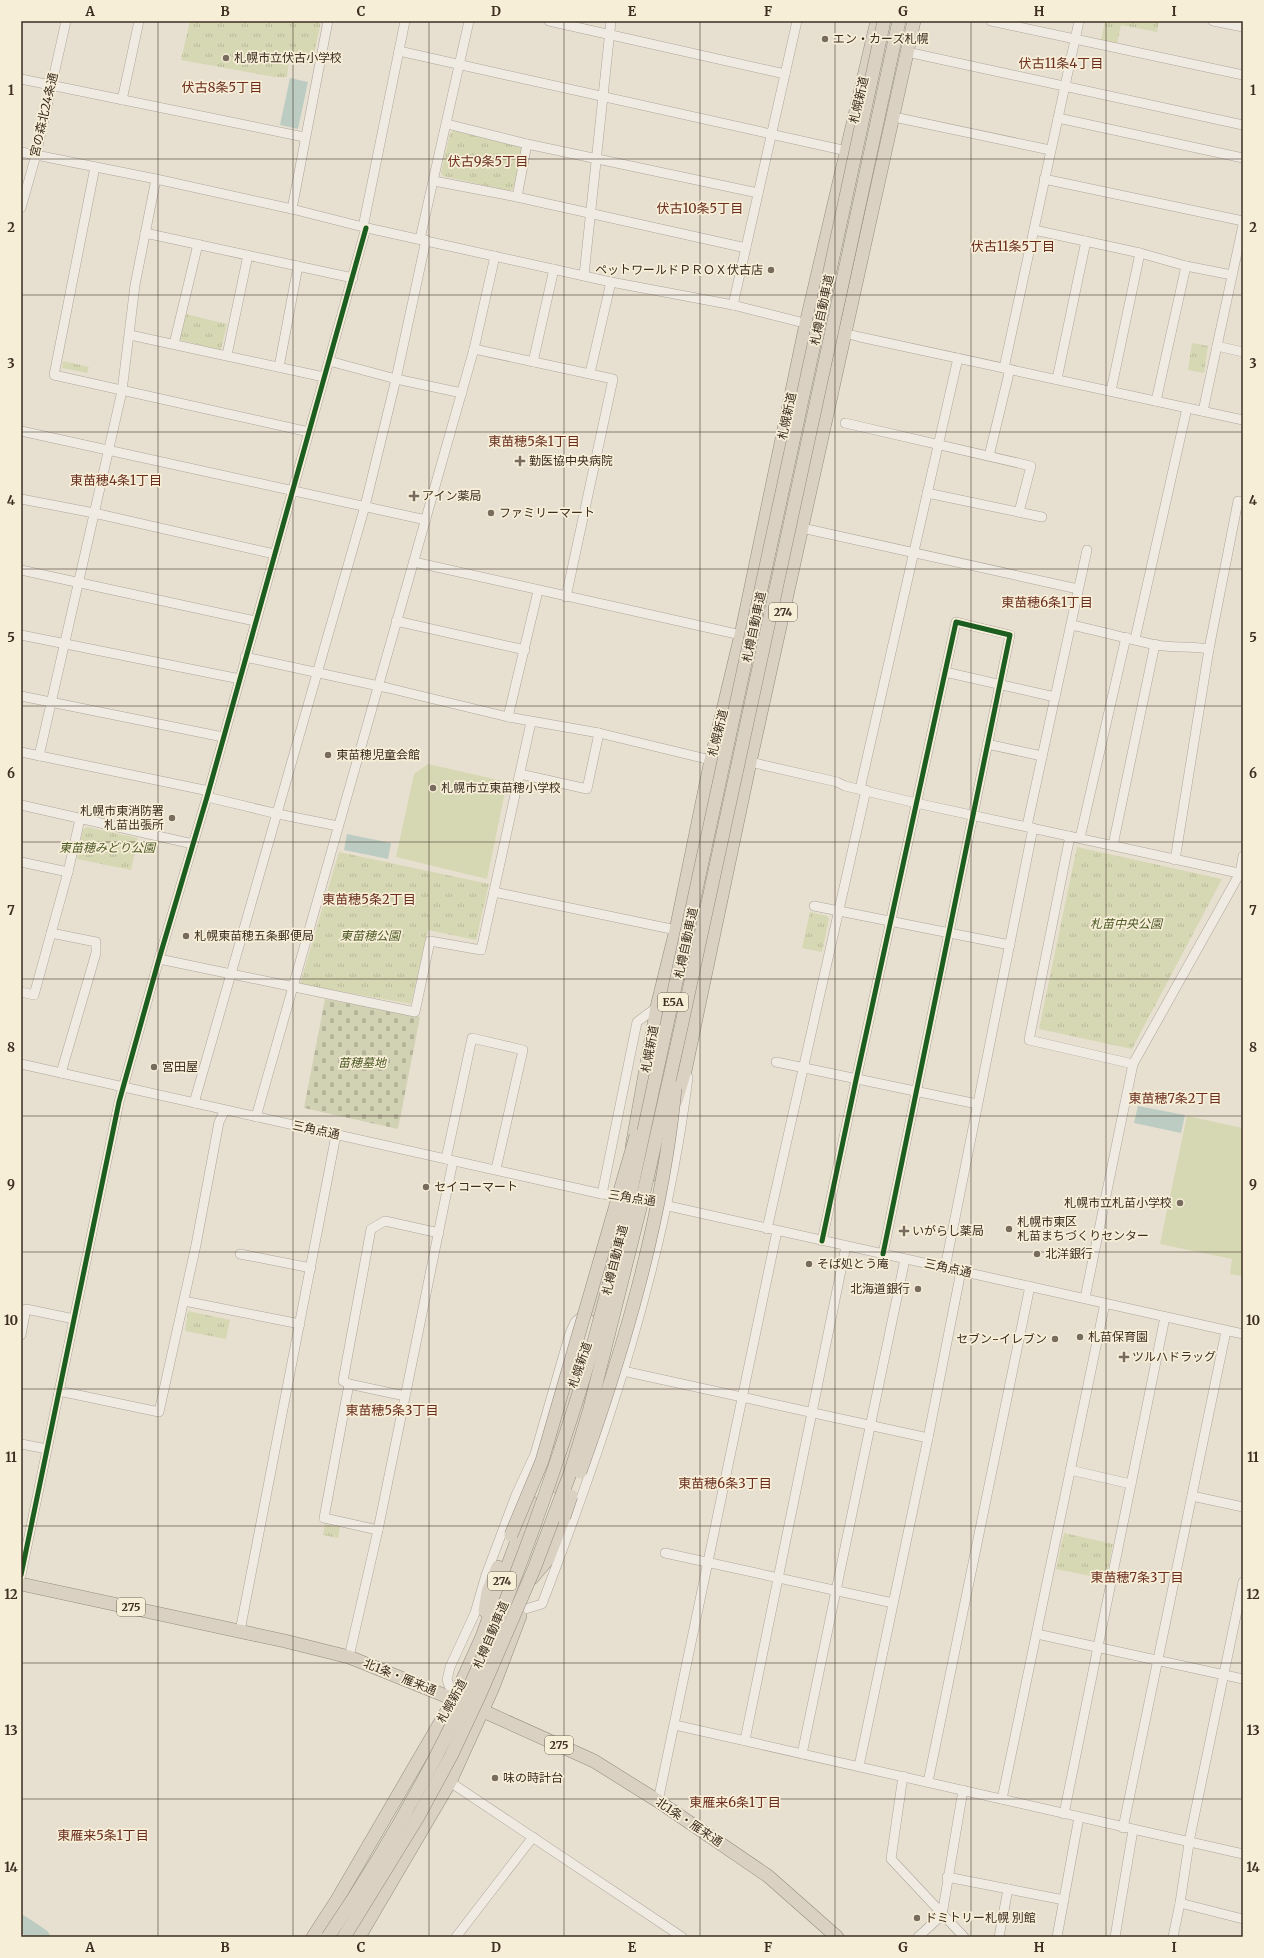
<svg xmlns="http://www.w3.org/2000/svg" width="1264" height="1958" font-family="Merriweather,'Noto Sans JP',serif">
<defs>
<pattern id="cemetery-stones" width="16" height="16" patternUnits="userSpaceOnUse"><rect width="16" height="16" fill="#d1d1b3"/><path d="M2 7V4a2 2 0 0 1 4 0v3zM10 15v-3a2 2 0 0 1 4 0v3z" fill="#b4b49a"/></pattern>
<pattern id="park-tufts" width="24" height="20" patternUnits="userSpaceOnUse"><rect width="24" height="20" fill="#d6d7b3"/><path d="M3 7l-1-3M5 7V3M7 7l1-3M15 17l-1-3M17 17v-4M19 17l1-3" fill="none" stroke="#b9b99a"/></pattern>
</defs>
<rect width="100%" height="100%" fill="#e7e0d1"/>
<g fill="#d6d7b3">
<polygon points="428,764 507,782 487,879 396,857 414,774"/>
<polygon points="1187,1116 1243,1128 1242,1276 1230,1274 1232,1259 1160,1244"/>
</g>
<polygon fill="url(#cemetery-stones)" points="325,999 420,1017 398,1129 304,1108"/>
<g fill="url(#park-tufts)">
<polygon points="190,21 321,21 312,64 289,60 287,77 275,77 181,60"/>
<polygon points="1105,21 1159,21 1157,32 1121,25 1117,43 1101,40"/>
<polygon points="453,131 521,145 522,149 513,189 509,191 443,176 441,172 450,133"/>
<polygon points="186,314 227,324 221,350 180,340"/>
<polygon points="1192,343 1208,346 1204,373 1188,370"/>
<polygon points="63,361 89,367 87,373 62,368"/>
<polygon points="87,827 138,838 131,870 77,859 83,830"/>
<polygon points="1077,847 1222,879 1132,1049 1039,1029"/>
<polygon points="339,852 489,884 476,940 428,930 411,1004 300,984"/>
<polygon points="810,912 827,916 829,919 822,952 802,948"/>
<polygon points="188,1311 230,1320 226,1339 185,1331"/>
<polygon points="325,1524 340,1527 338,1538 323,1535"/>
<polygon points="1064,1533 1113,1544 1106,1579 1056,1569"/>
</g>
<g fill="#bcccc2">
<polygon points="290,78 308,82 298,129 280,125"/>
<polygon points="347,834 391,843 388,859 344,850"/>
<polygon points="1138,1106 1185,1115 1181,1133 1134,1123"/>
</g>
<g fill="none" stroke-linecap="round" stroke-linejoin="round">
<polyline stroke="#bcccc2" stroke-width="16" points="21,1923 42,1937"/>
<defs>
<g id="minor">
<polyline points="549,21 785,74"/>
<polyline points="991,21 1243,75"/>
<polyline points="1213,21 1243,27"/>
<polyline points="399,51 847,151"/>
<polyline points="907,52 1243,125"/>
<polyline points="21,79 304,137"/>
<polyline points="122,100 139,21"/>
<polyline points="894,117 1050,150"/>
<polyline points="1058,118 1243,158"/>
<polyline points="447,124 527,144 758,193"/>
<polyline points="21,152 156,179 292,209 363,227 611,282 733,305 860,337 1243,420"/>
<polyline points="95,167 54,375 309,432"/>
<polyline points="1044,179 1243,221"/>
<polyline points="434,181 517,197 746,248"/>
<polyline points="517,197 527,144"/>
<polyline points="21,208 36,155 66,21"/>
<polyline points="292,209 328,21"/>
<polyline points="363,227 405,21"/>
<polyline points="1034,230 1140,253 1186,266 1232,275"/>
<polyline points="145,233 353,278"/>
<polyline points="420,239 469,21"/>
<polyline points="584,275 611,21"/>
<polyline points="733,305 797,21"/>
<polyline points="130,335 324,377"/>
<polyline points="174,344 198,244"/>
<polyline points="1217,346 1243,352"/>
<polyline points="474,349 613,379 566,597"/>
<polyline points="227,355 248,255"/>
<polyline points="329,361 396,379 462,393"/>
<polyline points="533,362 554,269"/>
<polyline points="279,367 298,266"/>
<polyline points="1004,368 1079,21"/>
<polyline points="590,373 611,282"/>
<polyline points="1057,379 1086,241"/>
<polyline points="1111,391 1140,253"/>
<polyline points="1156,401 1186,266"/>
<polyline points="1203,411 1243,225"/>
<polyline points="845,423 1031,466 1019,512"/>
<polyline points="21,431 426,520"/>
<polyline points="989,456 1010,369"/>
<polyline points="927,493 1042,517"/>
<polyline points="21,499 94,513 274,554"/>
<polyline points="802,528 1078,589"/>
<polyline points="414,562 741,635"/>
<polyline points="21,570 255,621"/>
<polyline points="396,621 525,650"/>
<path d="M 1071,625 C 1100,631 1128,639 1156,645 C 1174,648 1191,646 1209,649"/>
<polyline points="21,635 240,679"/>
<polyline points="1135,639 1187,408"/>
<polyline points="245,657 388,688 508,717 599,733 711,760"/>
<polyline points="945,672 1055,697"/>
<polyline points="21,696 223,737"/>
<polyline points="508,717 538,591"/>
<polyline points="987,744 1042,756"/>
<polyline points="21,752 209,791"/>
<polyline points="39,756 122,391 135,285 156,179"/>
<polyline points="750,762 837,782 845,786 916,803 1243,874"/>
<polyline points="520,774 587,789 599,733"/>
<polyline points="860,789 958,358"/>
<polyline points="207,797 278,814 338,826"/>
<polyline points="21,805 193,844"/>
<polyline points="1027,826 1087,550"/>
<polyline points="1070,836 1029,1040 1133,1064"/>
<polyline points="1080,838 1126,637"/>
<polyline points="1113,845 1155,644"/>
<polyline points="1175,860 1209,649 1238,501 1243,502"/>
<polyline points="21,862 68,872"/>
<polyline points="494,892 676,930"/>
<polyline points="814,906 1010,945"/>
<polyline points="51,933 96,942 96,953 61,1073"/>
<polyline points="159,959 415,1012 430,941 481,950 531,722"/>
<polyline points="21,992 34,995 68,872 80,819"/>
<polyline points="776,1062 977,1104"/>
<polyline points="21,1064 602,1194 623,1196"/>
<polyline points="194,1103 365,506 396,379 426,240"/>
<polyline points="256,1117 474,349 495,256"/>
<polyline points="446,1159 472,1038 523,1050 496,1169"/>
<polyline points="602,1194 637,1022 657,1007"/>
<polyline points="637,1199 1243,1334"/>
<polyline points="767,1229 866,790"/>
<polyline points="822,1241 856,1080 956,622 1010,635 883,1254"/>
<polyline points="240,1254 311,1268"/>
<polyline points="945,1268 1033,828"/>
<polyline points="1085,1298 1133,1064 1240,873 1243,856"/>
<polyline points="184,1301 300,1324"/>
<polyline points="21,1335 26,1309 74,1319"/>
<polyline points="623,1371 928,1438"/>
<polyline points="349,1384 343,1381 371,1229 385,1221 439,1233"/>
<polyline points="59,1391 159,1412 196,1245 219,1122 225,1110"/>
<polyline points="21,1444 47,1449"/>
<polyline points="1070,1470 1131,1484"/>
<polyline points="1192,1496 1243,1507"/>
<polyline points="378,1530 324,1518 349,1384 405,1396"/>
<polyline points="665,1553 893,1603"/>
<polyline points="21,1575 119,1102 159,959 207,797 366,228"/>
<path d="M 522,1610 L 542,1604 C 607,1434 666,1258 688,1077"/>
<polyline points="240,1631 336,1135"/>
<polyline points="1037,1634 1243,1679"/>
<polyline points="349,1657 378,1530 453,1161"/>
<polyline points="454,1699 447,1680 450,1667 475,1613 486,1575 516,1495 535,1454 570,1333 575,1322 585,1313"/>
<polyline points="675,1725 1243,1854"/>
<polyline points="745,1740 846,1246"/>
<polyline points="802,1754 905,1259"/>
<polyline points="859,1766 928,1438 961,1271"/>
<polyline points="903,1776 891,1859 964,1937"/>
<polyline points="450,1782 682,1937"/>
<polyline points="928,1782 1030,1286"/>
<polyline points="1002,1799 1105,1303"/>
<polyline points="658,1801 777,1231"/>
<polyline points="1064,1814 1165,1317"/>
<polyline points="1123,1828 1226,1331"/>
<polyline points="947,1877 1064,1900"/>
<polyline points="1180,1903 1243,1919"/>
<polyline points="456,1937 533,1837"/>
<polyline points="918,1937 942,1915 963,1790"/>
<polyline points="999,1937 1008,1889"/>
<polyline points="1057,1937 1079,1817"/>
<polyline points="1115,1937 1133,1830"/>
<polyline points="1173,1937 1180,1903 1190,1837 1243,1582"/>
</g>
<g id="highway">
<polyline points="676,1101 685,1071 750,762 914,21"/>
<polyline points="632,1147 657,1007 676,930 711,760 741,635 806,324 877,21"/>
<polyline points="653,1174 665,1135"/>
<polyline points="596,1310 617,1224"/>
<polyline points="553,1441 586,1352"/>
<polyline points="559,1488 589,1388"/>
<polyline points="532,1578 547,1560 564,1517"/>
<polyline points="21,1584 285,1641 349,1657 483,1711 594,1761 658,1801 768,1876 837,1937"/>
<polyline points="485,1611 488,1592 498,1567"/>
<polyline points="313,1937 337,1900 454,1699 482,1637 531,1502"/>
<polyline points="359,1937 450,1782 493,1687 520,1616"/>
</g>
</defs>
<use href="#minor" stroke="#ada599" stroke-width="10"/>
<use href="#highway" stroke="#928b80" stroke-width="14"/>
<use href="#minor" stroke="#efebe3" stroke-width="9"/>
<use href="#highway" stroke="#dad1c2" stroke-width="13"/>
<defs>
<g id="highway-bridge">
<path d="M 580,1472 C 624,1349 663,1217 675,1088"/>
<polyline points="564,1517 571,1496"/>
<polyline points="511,1535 542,1461 636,1136"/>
<path d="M 328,1937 C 380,1860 428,1778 467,1693 C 510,1597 546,1497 578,1396 C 593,1350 604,1302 617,1255 L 884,21"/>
<polyline points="344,1937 419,1815 451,1756 480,1694 534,1569 571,1471 589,1412 644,1192 680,1032 899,21"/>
</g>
</defs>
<use href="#highway-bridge" stroke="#928b80" stroke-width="14" stroke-linecap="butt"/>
<use href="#highway-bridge" stroke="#dad1c2" stroke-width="13"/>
<defs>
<g id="cycleway">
<polyline points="822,1241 856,1080 956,622 1010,635 883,1254"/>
<polyline points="21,1575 119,1102 159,959 207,797 366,228"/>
</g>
</defs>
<use href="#cycleway" stroke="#f7eed8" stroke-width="8"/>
<use href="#cycleway" stroke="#1b5e20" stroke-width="5"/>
</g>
<path fill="none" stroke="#3d2e20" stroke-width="1" stroke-opacity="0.55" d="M 158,21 L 158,1937M 293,21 L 293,1937M 429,21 L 429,1937M 564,21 L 564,1937M 700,21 L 700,1937M 835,21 L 835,1937M 971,21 L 971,1937M 1106,21 L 1106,1937M 21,159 L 1243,159M 21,295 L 1243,295M 21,432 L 1243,432M 21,569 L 1243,569M 21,706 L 1243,706M 21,842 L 1243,842M 21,979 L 1243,979M 21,1116 L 1243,1116M 21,1252 L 1243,1252M 21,1389 L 1243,1389M 21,1526 L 1243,1526M 21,1663 L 1243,1663M 21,1799 L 1243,1799"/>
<g fill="#786c5e" stroke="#f7eed8" stroke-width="1.5">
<circle cx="825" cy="39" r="4"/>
<circle cx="226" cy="58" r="4"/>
<circle cx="771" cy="270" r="4"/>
<path d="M518 455h4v4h4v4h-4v4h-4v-4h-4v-4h4z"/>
<path d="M412 490h4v4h4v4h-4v4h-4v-4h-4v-4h4z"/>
<circle cx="491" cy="513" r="4"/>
<circle cx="328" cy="755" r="4"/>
<circle cx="433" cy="788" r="4"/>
<circle cx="172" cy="818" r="4"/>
<circle cx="186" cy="936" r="4"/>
<circle cx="154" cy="1067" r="4"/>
<circle cx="426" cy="1187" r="4"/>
<circle cx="1180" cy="1203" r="4"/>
<circle cx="1009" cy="1229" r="4"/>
<path d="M902 1225h4v4h4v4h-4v4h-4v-4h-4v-4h4z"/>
<circle cx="1037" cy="1254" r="4"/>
<circle cx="809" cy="1264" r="4"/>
<circle cx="918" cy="1289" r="4"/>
<circle cx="1080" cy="1337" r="4"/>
<circle cx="1055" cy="1339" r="4"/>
<path d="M1122 1351h4v4h4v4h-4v4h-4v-4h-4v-4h4z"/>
<circle cx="495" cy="1778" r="4"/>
<circle cx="917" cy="1918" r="4"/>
</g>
<g text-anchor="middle" stroke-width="3.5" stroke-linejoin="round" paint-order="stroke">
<g fill="#f7eed8" stroke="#756857" stroke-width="1">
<rect x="769" y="603" width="28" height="18" rx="3"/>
<rect x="658" y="993" width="30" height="18" rx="3"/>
<rect x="488" y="1572" width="28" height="18" rx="3"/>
<rect x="117" y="1598" width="28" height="18" rx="3"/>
<rect x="545" y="1736" width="28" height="18" rx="3"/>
</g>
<g font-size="11" font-weight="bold" fill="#3d2e20">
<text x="783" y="616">274</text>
<text x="673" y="1006">E5A</text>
<text x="502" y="1585">274</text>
<text x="131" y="1611">275</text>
<text x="559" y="1749">275</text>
</g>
<g font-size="12" fill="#3d2e20" stroke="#f7eed8" text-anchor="start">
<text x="833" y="43">エン・カーズ札幌</text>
<text x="234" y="62">札幌市立伏古小学校</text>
<text x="763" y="274" text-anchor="end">ペットワールドＰＲＯＸ伏古店</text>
<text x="529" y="465">勤医協中央病院</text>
<text x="422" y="500">アイン薬局</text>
<text x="499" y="517">ファミリーマート</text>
<text x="336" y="759">東苗穂児童会館</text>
<text x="441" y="792">札幌市立東苗穂小学校</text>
<text x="164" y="815" text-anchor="end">札幌市東消防署<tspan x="164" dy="14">札苗出張所</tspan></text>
<text x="194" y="940">札幌東苗穂五条郵便局</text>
<text x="162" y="1071">宮田屋</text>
<text x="434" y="1191">セイコーマート</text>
<text x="1172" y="1207" text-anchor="end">札幌市立札苗小学校</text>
<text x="1017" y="1226">札幌市東区<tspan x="1017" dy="14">札苗まちづくりセンター</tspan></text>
<text x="912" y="1235">いがらし薬局</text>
<text x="1045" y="1258">北洋銀行</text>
<text x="817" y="1268">そば処とう庵</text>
<text x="910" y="1293" text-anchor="end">北海道銀行</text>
<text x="1088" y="1341">札苗保育園</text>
<text x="1047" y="1343" text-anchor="end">セブン-イレブン</text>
<text x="1132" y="1361">ツルハドラッグ</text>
<text x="503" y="1782">味の時計台</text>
<text x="925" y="1922">ドミトリー札幌 別館</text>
</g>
<g font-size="12" fill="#3d2e20" stroke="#f7eed8">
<text transform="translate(859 100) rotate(-77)" y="4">札幌新道</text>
<text transform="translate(44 115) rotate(-77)" y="4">宮の森北24条通</text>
<text transform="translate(822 310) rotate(-78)" y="4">札樽自動車道</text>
<text transform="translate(787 416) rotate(-78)" y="4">札幌新道</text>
<text transform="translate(754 627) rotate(-78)" y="4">札樽自動車道</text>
<text transform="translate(718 733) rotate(-76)" y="4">札幌新道</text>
<text transform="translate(686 943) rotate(-78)" y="4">札樽自動車道</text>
<text transform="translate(650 1049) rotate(-80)" y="4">札幌新道</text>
<text transform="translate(316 1130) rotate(12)" y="4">三角点通</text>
<text transform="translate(632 1198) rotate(9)" y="4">三角点通</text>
<text transform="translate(615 1260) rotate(-76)" y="4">札樽自動車道</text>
<text transform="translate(948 1268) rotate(12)" y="4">三角点通</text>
<text transform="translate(580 1365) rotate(-71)" y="4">札幌新道</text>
<text transform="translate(491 1635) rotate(-67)" y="4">札樽自動車道</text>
<text transform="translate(400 1677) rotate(22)" y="4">北1条・雁来通</text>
<text transform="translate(452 1701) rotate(-61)" y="4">札幌新道</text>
<text transform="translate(689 1822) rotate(34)" y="4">北1条・雁来通</text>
</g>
<g font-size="12" font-style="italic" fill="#4d5a26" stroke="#f7eed8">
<text x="107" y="852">東苗穂みどり公園</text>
<text x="1126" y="928">札苗中央公園</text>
<text x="370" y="940">東苗穂公園</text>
<text x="362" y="1067">苗穂墓地</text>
</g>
<g font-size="13" fill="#6b2e1e" stroke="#f7eed8">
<text x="1061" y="68">伏古11条4丁目</text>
<text x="222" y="92">伏古8条5丁目</text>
<text x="488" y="166">伏古9条5丁目</text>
<text x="700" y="213">伏古10条5丁目</text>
<text x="1013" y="251">伏古11条5丁目</text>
<text x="534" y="446">東苗穂5条1丁目</text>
<text x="116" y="485">東苗穂4条1丁目</text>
<text x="1047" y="607">東苗穂6条1丁目</text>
<text x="369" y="904">東苗穂5条2丁目</text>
<text x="1175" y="1103">東苗穂7条2丁目</text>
<text x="392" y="1415">東苗穂5条3丁目</text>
<text x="725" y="1488">東苗穂6条3丁目</text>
<text x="1137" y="1582">東苗穂7条3丁目</text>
<text x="735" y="1807">東雁来6条1丁目</text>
<text x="103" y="1840">東雁来5条1丁目</text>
</g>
</g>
<rect width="1264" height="1958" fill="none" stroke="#f7eed8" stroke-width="44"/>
<rect x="22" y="22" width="1220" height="1914" fill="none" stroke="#3d2e20" stroke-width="1.5"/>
<g font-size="13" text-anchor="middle" font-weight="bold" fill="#3d2e20">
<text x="90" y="16">A</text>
<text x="225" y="16">B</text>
<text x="361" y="16">C</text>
<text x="496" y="16">D</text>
<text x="632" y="16">E</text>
<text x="768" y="16">F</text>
<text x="903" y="16">G</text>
<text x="1039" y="16">H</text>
<text x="1174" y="16">I</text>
<text x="11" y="95">1</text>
<text x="1253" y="95">1</text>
<text x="11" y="232">2</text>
<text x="1253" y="232">2</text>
<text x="11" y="368">3</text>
<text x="1253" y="368">3</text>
<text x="11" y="505">4</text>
<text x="1253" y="505">4</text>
<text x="11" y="642">5</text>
<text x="1253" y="642">5</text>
<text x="11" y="778">6</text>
<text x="1253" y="778">6</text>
<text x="11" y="915">7</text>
<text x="1253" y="915">7</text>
<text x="11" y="1052">8</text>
<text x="1253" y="1052">8</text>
<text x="11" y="1189">9</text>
<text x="1253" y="1189">9</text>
<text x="11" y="1325">10</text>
<text x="1253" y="1325">10</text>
<text x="11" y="1462">11</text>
<text x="1253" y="1462">11</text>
<text x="11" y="1599">12</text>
<text x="1253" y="1599">12</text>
<text x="11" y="1735">13</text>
<text x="1253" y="1735">13</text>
<text x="11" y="1872">14</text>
<text x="1253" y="1872">14</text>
<text x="90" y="1952">A</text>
<text x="225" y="1952">B</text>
<text x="361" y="1952">C</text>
<text x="496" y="1952">D</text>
<text x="632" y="1952">E</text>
<text x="768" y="1952">F</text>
<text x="903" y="1952">G</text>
<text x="1039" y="1952">H</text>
<text x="1174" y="1952">I</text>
</g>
</svg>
